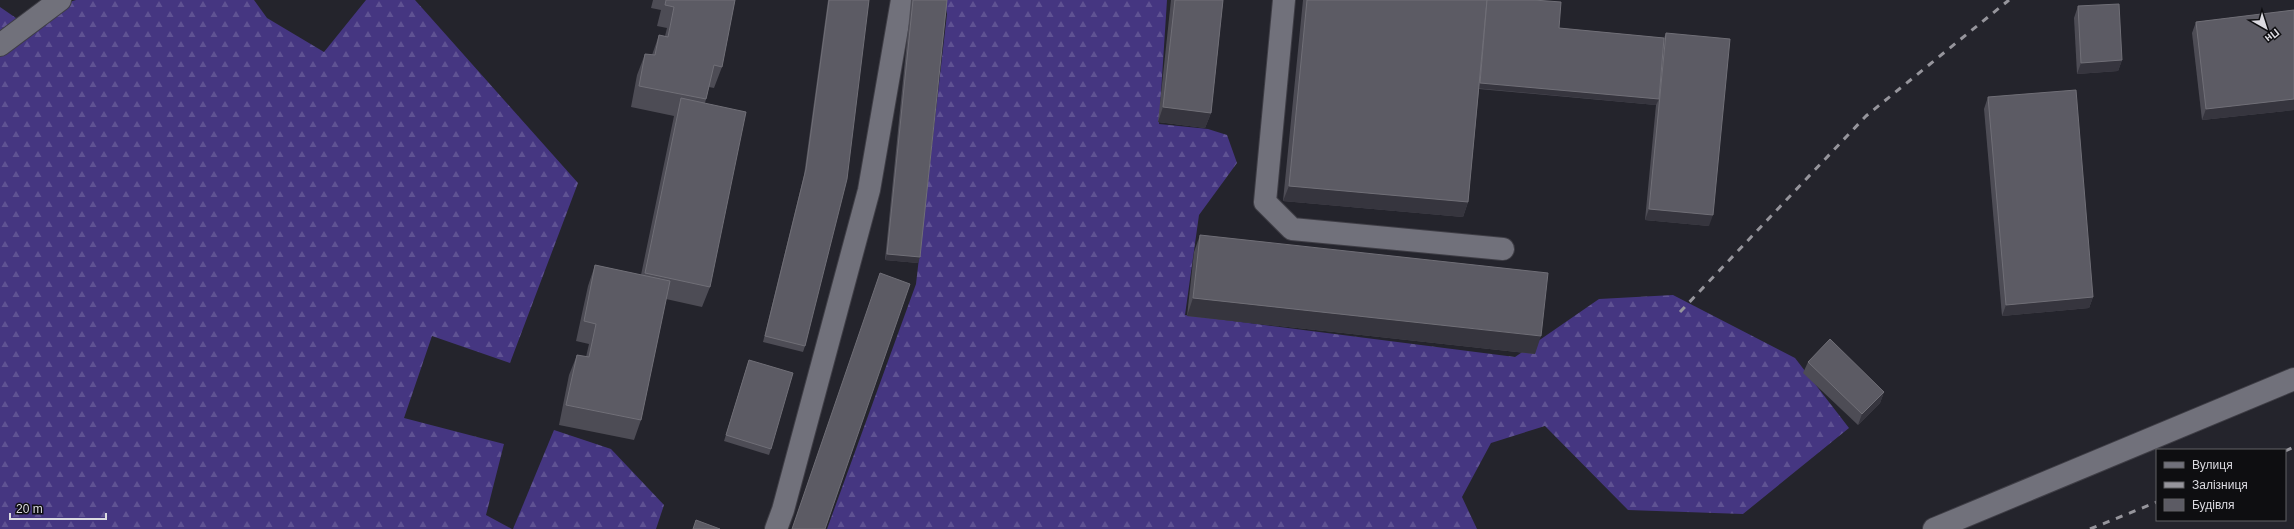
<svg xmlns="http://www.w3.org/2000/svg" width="2294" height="529" font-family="Helvetica,sans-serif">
<defs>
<pattern id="forest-firs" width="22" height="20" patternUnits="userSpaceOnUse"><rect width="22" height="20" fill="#453681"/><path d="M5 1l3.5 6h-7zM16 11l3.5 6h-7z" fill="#5f5293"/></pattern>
</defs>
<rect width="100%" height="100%" fill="#24242c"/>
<g fill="url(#forest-firs)">
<polygon points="76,0 254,0 267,18 324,52 366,0 415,0 578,183 510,363 432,336 404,418 504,444 486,515 512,529 0,529 0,7 16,18"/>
<polygon points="944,0 1167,0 1159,124 1208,129 1227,135 1237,163 1199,215 1185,315 1515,357 1599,299 1673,295 1795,358 1849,428 1743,514 1628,510 1545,426 1491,443 1462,497 1477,529 827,529 916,284 947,14"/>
<polygon points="554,430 611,449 664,505 656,529 513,529"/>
</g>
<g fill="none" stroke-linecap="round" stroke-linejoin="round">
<defs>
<g id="minor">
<polyline points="1284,0 1265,202 1292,229 1503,249"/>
<polyline points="0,45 60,0"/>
<polyline points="776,529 783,510 869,190 902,0"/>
<polyline points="1934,529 2294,379"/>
</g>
</defs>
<use href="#minor" stroke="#3f3e46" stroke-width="24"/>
<use href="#minor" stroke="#71717b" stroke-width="22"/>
<g stroke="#96959c" stroke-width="3" stroke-dasharray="7 7" stroke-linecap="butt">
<polyline points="1680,312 1866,116 2009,0"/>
<polyline points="2285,451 2294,447"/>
<polyline points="2090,529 2157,502"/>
</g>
</g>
<g fill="#4d4c55">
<polygon points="653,0 735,0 722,67 714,88 709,87 705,103 710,287 702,307 666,299 641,420 634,440 559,425 569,375 577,355 586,357 589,344 576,341 588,286 595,265 641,275 674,116 631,107 637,75 645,54 652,55 659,35 665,36 667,28 657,26 661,10 651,8"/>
<polygon points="828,0 869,0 805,346 803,352 763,342 804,175"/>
<polygon points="911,0 947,0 918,263 885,260"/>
<polygon points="1171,0 1223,0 1211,113 1205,128 1158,122"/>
<polygon points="1303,0 1534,0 1559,28 1664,38 1666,33 1709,226 1645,220 1656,105 1479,89 1468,202 1463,217 1283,201"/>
<polygon points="2078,6 2122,60 2118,71 2077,74 2074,18"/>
<polygon points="2294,10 2294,110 2202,120 2192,33 2196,22"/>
<polygon points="1988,97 2093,297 2089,308 2002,316 1984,109"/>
<polygon points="1200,235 1535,354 1187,316 1194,252"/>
<polygon points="749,360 771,449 769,455 724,441"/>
<polygon points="1808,362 1884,392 1880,403 1858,425 1803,373"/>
</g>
<g fill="#36353e">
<polygon points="2122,60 2118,71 2077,74 2081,63"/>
<polygon points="1477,82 1659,99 1656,105 1475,88"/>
<polygon points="2294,99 2294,110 2202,120 2206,109"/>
<polygon points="1163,107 1211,113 1205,128 1158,122"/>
<polygon points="1289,186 1468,202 1463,217 1283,201"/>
<polygon points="1649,209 1713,215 1709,226 1645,220"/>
<polygon points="887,254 920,257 918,263 885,260"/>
<polygon points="2093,297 2089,308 2002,316 2006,305"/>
<polygon points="1193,298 1541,336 1535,354 1187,316"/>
<polygon points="1884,392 1880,403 1858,425 1862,414"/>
</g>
<g fill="#5c5b64" stroke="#706f77">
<polygon points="666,0 735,0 722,67 714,65 706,99 639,86 645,54 655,55 659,35 668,37 674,7 665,5"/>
<polygon points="829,0 869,0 847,179 805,346 765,336 806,169"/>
<polygon points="913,0 947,0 920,257 887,254"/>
<polygon points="1175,0 1223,0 1211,113 1163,107"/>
<polygon points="1307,0 1487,0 1468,202 1289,186"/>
<polygon points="1487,0 1534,0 1561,2 1559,28 1664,38 1659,99 1480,83"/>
<polygon points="2119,4 2122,60 2081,63 2078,6"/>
<polygon points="2294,10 2294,99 2206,109 2196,22"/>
<polygon points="1666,33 1730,39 1713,215 1649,209"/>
<polygon points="2076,90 2093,297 2006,305 1988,97"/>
<polygon points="681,98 746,112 710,287 645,273"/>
<polygon points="1200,235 1548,273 1541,336 1193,298"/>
<polygon points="595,265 670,281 641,420 566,405 577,355 589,357 596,324 584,321"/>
<polygon points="880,273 910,284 825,529 792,529"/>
<polygon points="1830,339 1884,392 1862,414 1808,362"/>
<polygon points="749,360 793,373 771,449 726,435"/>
<polygon points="696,520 720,529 693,529"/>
</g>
<rect x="2156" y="449" width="130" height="72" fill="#0e0e11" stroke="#606064"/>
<rect x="2164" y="462" width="20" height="6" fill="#71717b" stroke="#606064"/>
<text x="2192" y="469" font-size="12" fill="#dcdbe1">Вулиця</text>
<rect x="2164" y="482" width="20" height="6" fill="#96959c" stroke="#606064"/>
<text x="2192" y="489" font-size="12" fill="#dcdbe1">Залізниця</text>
<rect x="2164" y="499" width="20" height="12" fill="#5c5b64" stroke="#606064"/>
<text x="2192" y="509" font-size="12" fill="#dcdbe1">Будівля</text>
<g transform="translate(2266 28) rotate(141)" stroke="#0e0e11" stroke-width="3" paint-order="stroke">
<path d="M0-3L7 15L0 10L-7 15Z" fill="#dcdbe1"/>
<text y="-6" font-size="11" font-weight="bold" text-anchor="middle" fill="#dcdbe1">Пн</text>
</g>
<path d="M10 513v6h96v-6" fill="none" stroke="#dcdbe1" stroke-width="2"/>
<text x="16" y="513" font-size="12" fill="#dcdbe1" stroke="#0e0e11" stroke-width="3" paint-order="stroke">20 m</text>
</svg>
